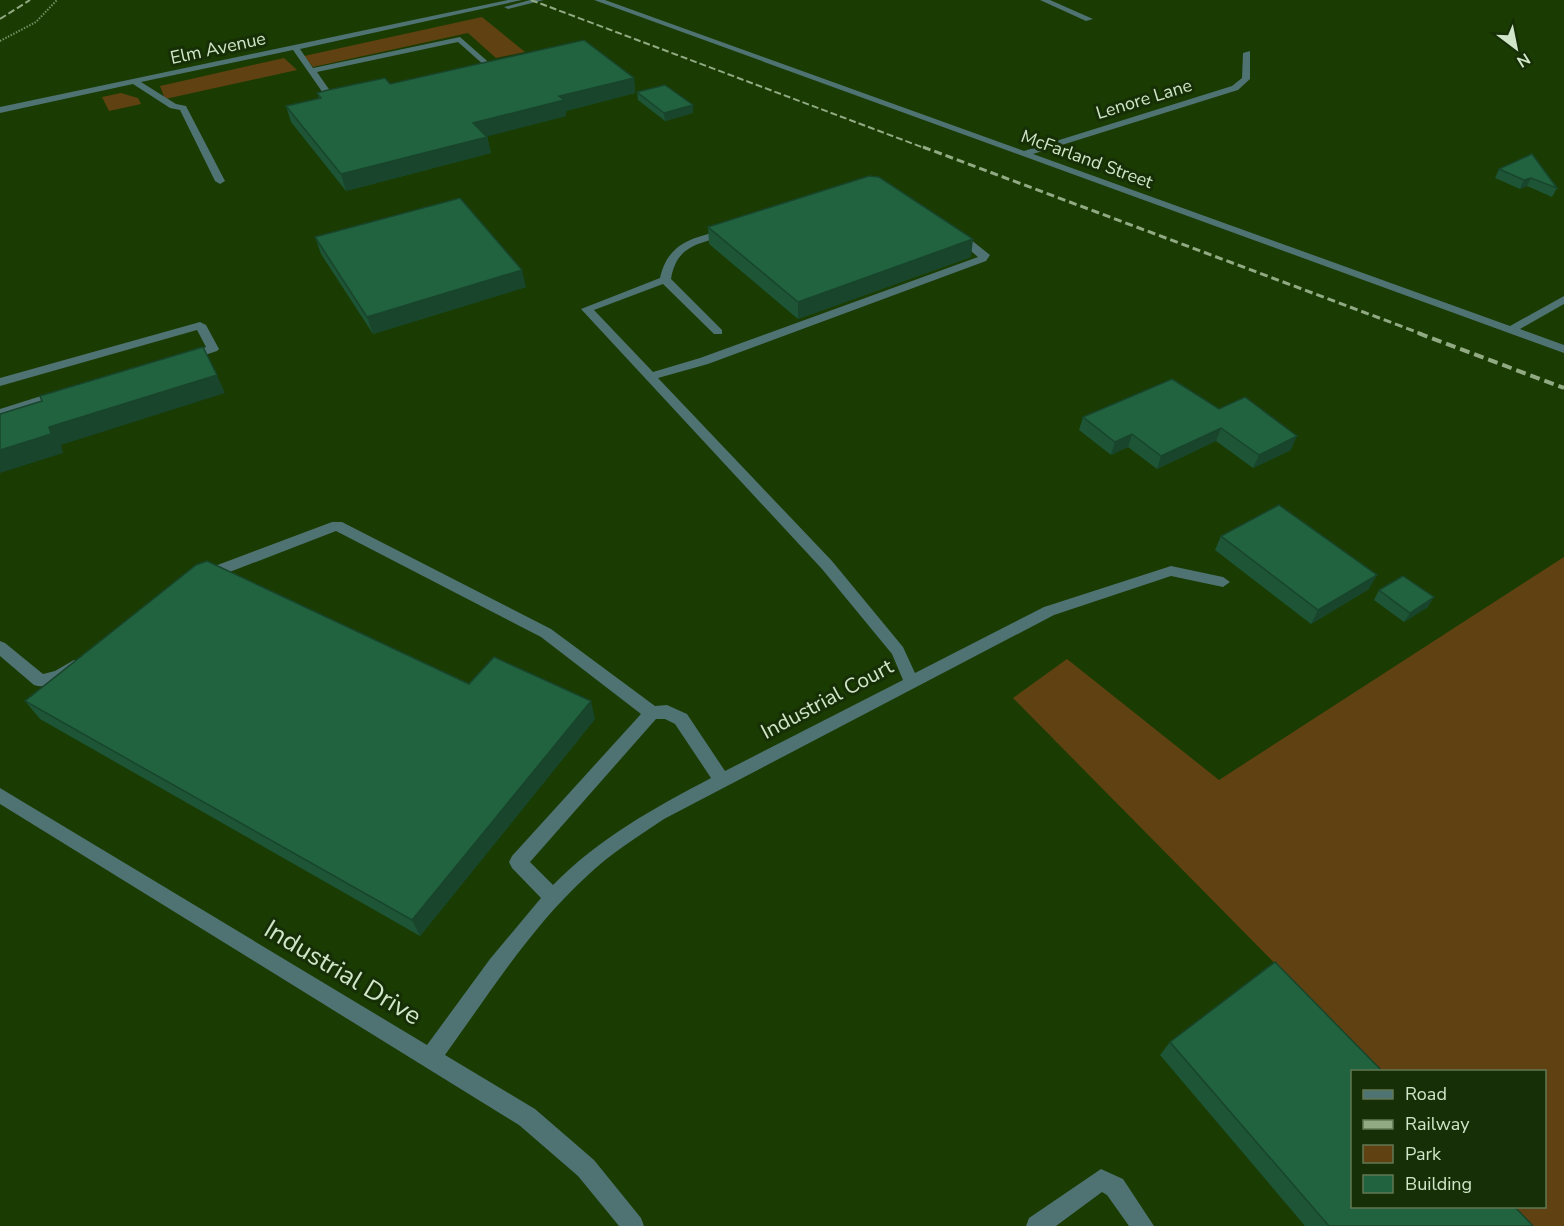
<svg xmlns="http://www.w3.org/2000/svg" width="1564" height="1226" font-family="'Nunito Sans',sans-serif">
<rect width="100%" height="100%" fill="#1a3b02"/>
<g fill="#604212">
<polygon points="482,17 525,52 496,58 468,33 313,67 304,56"/>
<polygon points="284,58 297,70 165,99 160,86"/>
<polygon points="121,93 138,98 141,104 109,111 102,97"/>
<polygon points="1564,557 1564,1226 1533,1226 1514,1207 1544,1206 1544,1072 1381,1071 1013,698 1067,659 1219,780"/>
</g>
<g fill="none" stroke-linecap="round" stroke-linejoin="round">
<polyline stroke="#748f63" stroke-width="2" stroke-dasharray="1.5 1.5" stroke-linecap="butt" points="0,41 36,22 57,0"/>
<g fill="#4f7272" fill-rule="evenodd">
<polygon points="508,0 522,0 300,49 313,68 460,37 494,67 481,74 475,74 475,70 485,66 458,42 317,72 335,98 344,100 330,103 293,50 141,82 176,104 186,106 225,181 220,184 215,181 180,110 170,108 133,84 0,113 0,107"/>
<polygon points="530,0 544,0 508,9 504,7"/>
<polygon points="594,0 605,0 1024,151 1232,86 1242,78 1243,53 1250,51 1250,79 1238,90 1033,154 1510,326 1564,296 1564,304 1520,329 1564,345 1564,353"/>
<polygon points="1040,0 1050,0 1093,19 1086,21"/>
<path d="M 728,229 L 732,230 L 732,234 C 701,244 677,243 671,279 L 722,330 L 722,334 L 714,334 L 663,284 L 594,310 L 653,372 L 700,358 L 978,257 L 952,235 L 952,231 L 960,231 L 990,255 L 986,261 L 708,364 L 658,378 L 832,561 L 903,647 L 915,673 L 1044,607 L 1171,566 L 1223,577 L 1230,582 L 1223,587 L 1171,576 L 1054,615 L 664,819 C 637,837 610,854 587,876 C 531,927 489,994 445,1055 L 535,1109 L 594,1160 L 641,1218 L 644,1226 L 619,1226 L 578,1176 L 519,1125 L 0,804 L 0,788 L 427,1045 L 490,959 L 541,898 L 512,868 L 509,862 L 512,856 L 641,714 L 541,637 L 336,531 L 209,580 L 204,581 L 197,576 L 199,572 L 332,522 L 342,522 L 551,629 L 655,706 L 667,705 L 687,714 L 725,771 L 903,680 L 892,654 L 822,569 L 581,309 L 660,278 C 668,241 696,237 728,229 ZM 656,719 L 665,719 L 675,724 L 711,778 C 654,808 599,838 553,885 L 530,862 Z"/>
<polygon points="200,322 206,325 219,349 217,351 187,361 183,359 183,355 206,347 197,330 0,386 0,378"/>
<polygon points="60,390 66,394 64,397 0,417 0,409"/>
<path d="M 0,641 L 5,643 L 43,674 L 55,671 L 74,660 L 80,662 L 82,666 C 75,679 49,690 34,685 L 0,656 Z"/>
<polygon points="1101,1169 1123,1179 1154,1226 1129,1226 1107,1195 1102,1192 1056,1226 1026,1226 1029,1218"/>
</g>
<g stroke="#91aa83" stroke-width="2" stroke-dasharray="7 3" stroke-linecap="butt">
<polyline points="531,0 927,149"/>
<polyline points="0,19 30,0"/>
</g>
<polyline stroke="#91aa83" stroke-width="3" stroke-dasharray="8 4" stroke-linecap="butt" points="923,147 1422,334"/>
<polyline stroke="#91aa83" stroke-width="4" stroke-dasharray="10 5" stroke-linecap="butt" points="1418,333 1564,388"/>
</g>
<g fill="#1d5536">
<polygon points="634,78 635,93 566,111 566,116 487,136 491,153 346,191 291,122 286,106 319,98 317,93 390,84"/>
<polygon points="637,92 693,105 693,113 665,121 638,100"/>
<polygon points="1532,154 1557,188 1552,197 1527,186 1520,189 1495,178 1499,169"/>
<polygon points="708,227 971,257 798,319 709,244"/>
<polygon points="315,237 526,287 373,334 321,254"/>
<polygon points="1219,409 1291,450 1253,468 1216,441 1157,469 1128,447 1111,455 1079,430 1083,417"/>
<polygon points="1221,536 1369,589 1311,624 1215,550"/>
<polygon points="1379,590 1428,607 1404,622 1374,600"/>
<polygon points="469,684 595,719 420,936 40,719 25,701"/>
<polygon points="1170,1042 1533,1226 1305,1226 1160,1055"/>
</g>
<g fill="#18452c">
<polygon points="634,78 635,93 566,111 566,116 477,139 473,123 559,96"/>
<polygon points="693,105 693,113 665,121 664,113"/>
<polygon points="487,137 491,153 346,191 341,174"/>
<polygon points="1531,178 1527,186 1520,189 1524,180"/>
<polygon points="973,239 971,257 798,319 798,302"/>
<polygon points="522,270 526,287 373,334 367,317"/>
<polygon points="217,375 225,393 61,445 63,453 0,473 0,450 49,427"/>
<polygon points="1221,428 1216,441 1157,469 1161,456"/>
<polygon points="1132,434 1128,447 1111,455 1115,442"/>
<polygon points="1297,436 1291,450 1253,468 1259,455"/>
<polygon points="1377,575 1369,589 1311,624 1318,610"/>
<polygon points="1434,597 1428,607 1404,622 1410,613"/>
<polygon points="591,701 595,719 420,936 412,920"/>
</g>
<g fill="#22633f" stroke="#18452c" stroke-width="1.5">
<polygon points="584,40 634,78 559,96 564,100 473,123 487,137 341,174 286,106 321,98 317,93 328,90 385,78 390,84"/>
<polygon points="665,85 693,105 664,113 637,92"/>
<polygon points="1532,154 1557,188 1531,178 1524,180 1499,169"/>
<polygon points="869,176 879,177 973,239 798,302 708,227"/>
<polygon points="460,198 522,270 367,317 315,237"/>
<polygon points="203,347 217,375 49,427 51,434 0,450 0,414 42,401 40,396"/>
<polygon points="1172,379 1219,409 1245,397 1297,436 1259,455 1221,428 1161,456 1132,434 1115,442 1083,417"/>
<polygon points="1279,505 1377,575 1318,610 1221,536"/>
<polygon points="207,561 469,684 494,657 591,701 412,920 25,701 196,565"/>
<polygon points="1403,576 1434,597 1410,613 1379,590"/>
<polygon points="1275,962 1382,1071 1353,1071 1353,1206 1514,1206 1533,1226 1329,1226 1170,1042"/>
</g>
<g text-anchor="middle" stroke-width="6" stroke-linejoin="round" paint-order="stroke">
<g font-size="18" fill="#d1e5c8" stroke="#162f06">
<text transform="translate(218 48) rotate(-12)" y="6">Elm Avenue</text>
<text transform="translate(1144 99) rotate(-17)" y="6">Lenore Lane</text>
<text transform="translate(1087 159) rotate(20)" y="6">McFarland Street</text>
</g>
<g font-size="21" fill="#d1e5c8" stroke="#162f06">
<text transform="translate(827 699) rotate(-28)" y="7">Industrial Court</text>
</g>
<g font-size="26" fill="#d1e5c8" stroke="#162f06">
<text transform="translate(343 972) rotate(31)" y="9">Industrial Drive</text>
</g>
</g>
<rect x="1351" y="1070" width="195" height="138" fill="#162f06" stroke="#617854" stroke-width="1.5"/>
<rect x="1363" y="1090" width="30" height="9" fill="#4f7272" stroke="#617854" stroke-width="1.5"/>
<text x="1405" y="1100" font-size="18" fill="#d1e5c8">Road</text>
<rect x="1363" y="1120" width="30" height="9" fill="#91aa83" stroke="#617854" stroke-width="1.5"/>
<text x="1405" y="1130" font-size="18" fill="#d1e5c8">Railway</text>
<rect x="1363" y="1145" width="30" height="18" fill="#604212" stroke="#617854" stroke-width="1.5"/>
<text x="1405" y="1160" font-size="18" fill="#d1e5c8">Park</text>
<rect x="1363" y="1175" width="30" height="18" fill="#22633f" stroke="#617854" stroke-width="1.5"/>
<text x="1405" y="1190" font-size="18" fill="#d1e5c8">Building</text>
<g transform="translate(1516 48) rotate(148)" stroke="#162f06" stroke-width="4.5" paint-order="stroke">
<path d="M0-4.5L10 22L0 15L-10 22Z" fill="#d1e5c8"/>
<text y="-9" font-size="16" font-weight="bold" text-anchor="middle" fill="#d1e5c8">N</text>
</g>
</svg>
